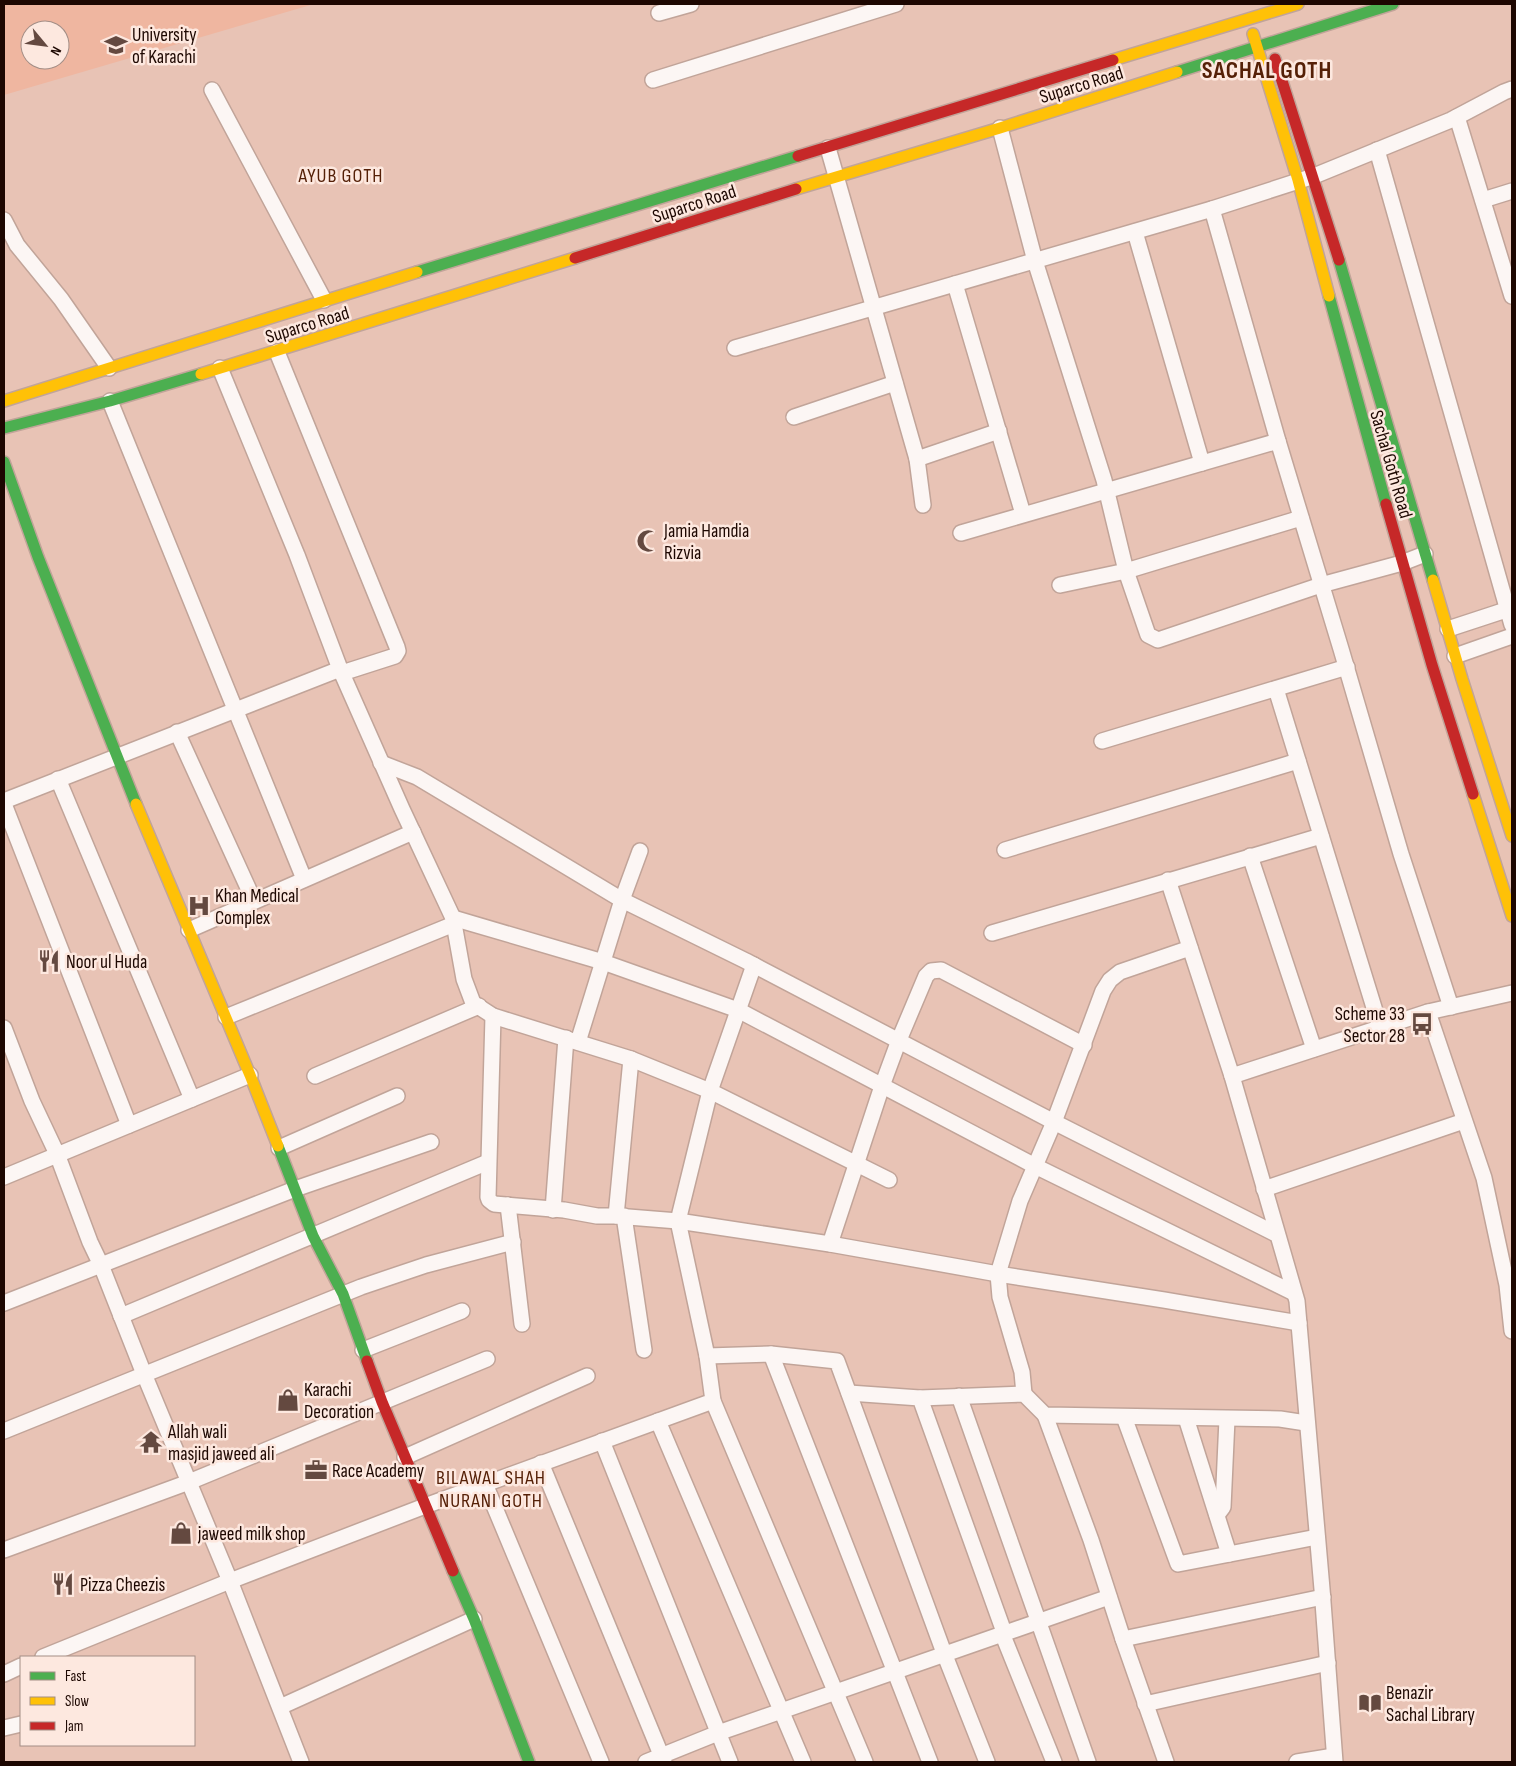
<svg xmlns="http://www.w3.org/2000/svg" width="1516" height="1766" font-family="'Sofia Sans Condensed',sans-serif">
<rect width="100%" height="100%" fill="#e8c3b5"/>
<path fill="#efb6a0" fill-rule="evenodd" d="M 4,4 L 314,4 L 4,95 ZM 30,30 L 60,30 L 60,60 L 30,60 Z"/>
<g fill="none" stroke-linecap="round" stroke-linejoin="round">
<defs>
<g id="street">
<polyline points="659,13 691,4"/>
<polyline points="653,80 896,4"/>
<polyline points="212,90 324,300"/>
<polyline points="1457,117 1512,296"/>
<polyline points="1000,128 1035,261 1104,480 1126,571 1148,635 1158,640 1321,585 1402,563 1425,554"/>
<polyline points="828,148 917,459 923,505"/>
<polyline points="1377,150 1512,625"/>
<polyline points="1483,200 1512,191"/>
<polyline points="1212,209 1278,441 1341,649 1401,854 1451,1007"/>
<polyline points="4,220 17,245 61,299 109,368"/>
<polyline points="1135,232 1202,463"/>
<polyline points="955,284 1023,514"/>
<polyline points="735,348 1212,209 1314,176 1451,120 1504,92 1512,89"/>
<polyline points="277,352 397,647 398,651 395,656 342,673"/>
<polyline points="220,368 297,555 340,669 402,809 453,918 464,979 473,1003 493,1016 631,1059 710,1091 889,1180"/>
<polyline points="110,401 304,879"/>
<polyline points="794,417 895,383"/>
<polyline points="917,459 999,431"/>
<polyline points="961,533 1278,441"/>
<polyline points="1060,585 1126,571 1301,518"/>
<polyline points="1448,629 1512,608"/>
<polyline points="1455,656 1512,636"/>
<polyline points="1276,689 1380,1027"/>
<polyline points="177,732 254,901"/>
<polyline points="1102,741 1347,667"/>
<polyline points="381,763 417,777 622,900 746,961 1054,1122 1276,1234"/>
<polyline points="58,779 192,1099"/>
<polyline points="4,801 340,669"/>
<polyline points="4,804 129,1125"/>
<polyline points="1005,850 1298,761"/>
<polyline points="1250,856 1314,1049"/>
<polyline points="1168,880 1232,1076 1297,1301 1322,1589 1335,1762"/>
<polyline points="453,918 603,962 738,1010 1035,1166 1294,1293"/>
<polyline points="189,930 413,832"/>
<polyline points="992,933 1321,836"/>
<polyline points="754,965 710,1091 678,1221 707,1356 771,1354 837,1361 944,1653 987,1762"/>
<polyline points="1428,1012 1484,1178 1507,1285 1512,1331"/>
<polyline points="493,1016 488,1197 489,1200 494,1204 564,1210 597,1216 616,1216 678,1221 830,1244 998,1274 1164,1300 1299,1323"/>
<polyline points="226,1017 454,924"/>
<polyline points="4,1028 32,1101 57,1154 90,1242 101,1265 144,1374 230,1581 301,1762"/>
<polyline points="578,1042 622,900 640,851"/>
<polyline points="315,1076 479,1006"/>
<polyline points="1232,1076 1428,1012 1512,993"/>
<polyline points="279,1148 397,1096"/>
<polyline points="4,1177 250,1075"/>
<polyline points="1264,1189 1464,1121"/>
<polyline points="508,1205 522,1324"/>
<polyline points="553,1210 566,1038"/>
<polyline points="616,1216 631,1059"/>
<polyline points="624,1216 644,1350"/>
<polyline points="830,1244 882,1086 899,1040 926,976 931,971 941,970 1084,1045"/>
<polyline points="4,1303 295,1189 431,1142"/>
<polyline points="121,1316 488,1162"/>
<polyline points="363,1350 462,1311"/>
<polyline points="771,1354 930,1762"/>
<polyline points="849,1393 920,1398 1004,1632"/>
<polyline points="1024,1394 1022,1372 1000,1297 998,1274 1020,1201 1054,1122 1103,991 1110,980 1120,972 1190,948"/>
<polyline points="959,1396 1088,1762"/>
<polyline points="920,1398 1024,1394 1045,1415 1280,1419 1306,1423"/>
<polyline points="713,1401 865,1762"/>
<polyline points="1045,1415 1091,1540 1123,1639 1166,1762"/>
<polyline points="1124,1417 1178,1564 1317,1537"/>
<polyline points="1186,1418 1229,1554"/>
<polyline points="658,1421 803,1762"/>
<polyline points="4,1431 361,1287 426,1265 513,1242"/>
<polyline points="602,1441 730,1762"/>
<polyline points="405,1457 587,1376"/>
<polyline points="541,1463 664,1762"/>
<polyline points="485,1484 601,1762"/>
<polyline points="1217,1515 1223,1507 1227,1419"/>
<polyline points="4,1550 189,1482 487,1359"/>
<polyline points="1002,1633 1054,1762"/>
<polyline points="1123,1639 1323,1597"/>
<polyline points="43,1657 230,1581 425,1506 713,1401 707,1356"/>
<polyline points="4,1674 21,1666"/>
<polyline points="1145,1704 1328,1663"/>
<polyline points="280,1707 474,1619"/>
<polyline points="4,1728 21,1724"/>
<polyline points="646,1762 718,1733 1109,1597"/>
<polyline points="1297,1762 1334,1756"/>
</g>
<g id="fast">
<polyline points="1177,72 1393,4"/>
<polyline points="1339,260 1433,580"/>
<polyline points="417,272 798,156"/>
<polyline points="1329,296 1386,504"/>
<polyline points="4,428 110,401 201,374"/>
<polyline points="4,462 38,557 136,804"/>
<polyline points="278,1146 313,1236 343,1294 367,1361"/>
<polyline points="453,1571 474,1619 529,1762"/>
</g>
<g id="slow">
<polyline points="1253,34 1298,180 1329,296"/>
<polyline points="1113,60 1298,4"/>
<polyline points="796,189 1000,128 1177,72"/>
<polyline points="201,374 575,258"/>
<polyline points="4,401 417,272"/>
<polyline points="1433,580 1462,679 1512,836"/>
<polyline points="1473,794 1512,916"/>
<polyline points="136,804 250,1075 278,1146"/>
</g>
<g id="jam">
<polyline points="1275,59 1339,260"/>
<polyline points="798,156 1113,60"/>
<polyline points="575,258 796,189"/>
<polyline points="1386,504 1432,665 1473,794"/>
<polyline points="367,1361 382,1402 453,1571"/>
</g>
</defs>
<use href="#street" stroke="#c1a499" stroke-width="18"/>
<use href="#fast" stroke="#c1a499" stroke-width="14"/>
<use href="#slow" stroke="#c1a499" stroke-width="14"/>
<use href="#jam" stroke="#c1a499" stroke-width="14"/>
<use href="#street" stroke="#fcf6f4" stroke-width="15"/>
<use href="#fast" stroke="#4caf50" stroke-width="11"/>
<use href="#slow" stroke="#ffc107" stroke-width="11"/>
<use href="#jam" stroke="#c62828" stroke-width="11"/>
</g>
<defs>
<symbol id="university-bare" viewBox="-9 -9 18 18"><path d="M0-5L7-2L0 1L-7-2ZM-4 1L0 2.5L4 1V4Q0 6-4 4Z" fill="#644940" stroke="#fde8df" stroke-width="2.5" paint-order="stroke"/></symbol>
<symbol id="mosque-bare" viewBox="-9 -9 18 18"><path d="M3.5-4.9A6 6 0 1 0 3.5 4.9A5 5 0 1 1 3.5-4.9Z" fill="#644940" stroke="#fde8df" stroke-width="2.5" paint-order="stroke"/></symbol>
<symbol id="hospital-bare" viewBox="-9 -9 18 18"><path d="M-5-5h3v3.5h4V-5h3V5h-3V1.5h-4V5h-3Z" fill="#644940" stroke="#fde8df" stroke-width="2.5" paint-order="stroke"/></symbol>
<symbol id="restaurant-bare" viewBox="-9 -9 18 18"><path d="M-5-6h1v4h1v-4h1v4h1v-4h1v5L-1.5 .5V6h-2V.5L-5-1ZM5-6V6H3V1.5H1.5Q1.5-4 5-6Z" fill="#644940" stroke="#fde8df" stroke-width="2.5" paint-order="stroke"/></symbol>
<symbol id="bus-bare" viewBox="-9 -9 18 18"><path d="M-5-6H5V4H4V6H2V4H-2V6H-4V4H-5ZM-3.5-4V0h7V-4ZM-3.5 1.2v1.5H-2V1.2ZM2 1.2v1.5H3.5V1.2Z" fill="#644940" stroke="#fde8df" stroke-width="2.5" paint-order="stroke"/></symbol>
<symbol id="shop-bare" viewBox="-9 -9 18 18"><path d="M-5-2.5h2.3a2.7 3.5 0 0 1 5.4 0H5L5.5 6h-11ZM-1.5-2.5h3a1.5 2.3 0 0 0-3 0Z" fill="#644940" stroke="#fde8df" stroke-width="2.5" paint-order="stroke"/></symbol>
<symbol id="temple-bare" viewBox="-9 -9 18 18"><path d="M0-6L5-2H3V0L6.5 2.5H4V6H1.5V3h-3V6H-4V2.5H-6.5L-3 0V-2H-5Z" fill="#644940" stroke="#fde8df" stroke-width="2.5" paint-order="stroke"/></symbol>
<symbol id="office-bare" viewBox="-9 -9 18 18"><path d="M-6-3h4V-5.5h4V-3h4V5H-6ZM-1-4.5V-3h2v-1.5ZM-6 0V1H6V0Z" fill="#644940" stroke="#fde8df" stroke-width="2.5" paint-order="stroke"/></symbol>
<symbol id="library-bare" viewBox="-9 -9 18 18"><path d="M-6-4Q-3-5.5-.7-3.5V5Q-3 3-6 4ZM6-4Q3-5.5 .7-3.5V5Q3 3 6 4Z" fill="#644940" stroke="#fde8df" stroke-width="2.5" paint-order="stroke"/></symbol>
</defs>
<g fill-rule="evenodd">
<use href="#university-bare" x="100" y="29" width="32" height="32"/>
<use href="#mosque-bare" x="632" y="525" width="32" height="32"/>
<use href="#hospital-bare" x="183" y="890" width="32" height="32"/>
<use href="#restaurant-bare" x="33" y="945" width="32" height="32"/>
<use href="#bus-bare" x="1406" y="1008" width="32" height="32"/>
<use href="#shop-bare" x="272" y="1384" width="32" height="32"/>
<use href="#temple-bare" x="135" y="1426" width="32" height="32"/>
<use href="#office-bare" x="300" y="1454" width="32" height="32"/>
<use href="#shop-bare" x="165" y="1517" width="32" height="32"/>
<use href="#restaurant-bare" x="47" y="1568" width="32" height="32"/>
<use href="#library-bare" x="1354" y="1687" width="32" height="32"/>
</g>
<g text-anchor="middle" stroke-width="5" stroke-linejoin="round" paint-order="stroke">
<g font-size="19" fill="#1d0701" stroke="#fde8df" text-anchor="start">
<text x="132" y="41">University<tspan x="132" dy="22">of Karachi</tspan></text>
<text x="664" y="537">Jamia Hamdia<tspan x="664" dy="22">Rizvia</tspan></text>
<text x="215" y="902">Khan Medical<tspan x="215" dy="22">Complex</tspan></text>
<text x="66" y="968">Noor ul Huda</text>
<text x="1405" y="1020" text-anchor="end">Scheme 33<tspan x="1405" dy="22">Sector 28</tspan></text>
<text x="304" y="1396">Karachi<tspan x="304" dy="22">Decoration</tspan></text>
<text x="168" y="1438">Allah wali<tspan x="168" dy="22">masjid jaweed ali</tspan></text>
<text x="332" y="1477">Race Academy</text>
<text x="198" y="1540">jaweed milk shop</text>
<text x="80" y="1591">Pizza Cheezis</text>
<text x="1386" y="1699">Benazir<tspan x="1386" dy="22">Sachal Library</tspan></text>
</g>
<g font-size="19" fill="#1d0701" stroke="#fde8df">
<text transform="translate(1081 84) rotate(-17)" y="7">Suparco Road</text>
<text transform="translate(694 203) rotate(-18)" y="7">Suparco Road</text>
<text transform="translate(307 324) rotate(-17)" y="7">Suparco Road</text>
<text transform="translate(1392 464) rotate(74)" y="7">Sachal Goth Road</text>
</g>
<g font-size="20" letter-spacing="1" fill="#552007" stroke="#fde8df">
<text x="341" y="182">AYUB GOTH</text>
<text x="491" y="1484">BILAWAL SHAH<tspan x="491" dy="23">NURANI GOTH</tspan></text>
</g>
<g font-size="24" font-weight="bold" letter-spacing="1" fill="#552007" stroke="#fde8df">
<text x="1267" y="78">SACHAL GOTH</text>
</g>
</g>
<rect width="1516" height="1766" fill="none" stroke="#1d0701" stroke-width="10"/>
<rect x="20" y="1656" width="175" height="90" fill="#fde8df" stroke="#a38e86"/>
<rect x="30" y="1672" width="25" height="8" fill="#4caf50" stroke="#a38e86"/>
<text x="65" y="1681" font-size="15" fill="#1d0701">Fast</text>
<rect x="30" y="1697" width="25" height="8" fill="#ffc107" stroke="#a38e86"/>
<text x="65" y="1706" font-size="15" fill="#1d0701">Slow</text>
<rect x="30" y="1722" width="25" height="8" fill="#c62828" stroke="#a38e86"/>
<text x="65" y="1731" font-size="15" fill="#1d0701">Jam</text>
<g transform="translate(45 45) rotate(119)"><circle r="24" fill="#fde8df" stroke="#a38e86"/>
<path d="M0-4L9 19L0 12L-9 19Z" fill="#644940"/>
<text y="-8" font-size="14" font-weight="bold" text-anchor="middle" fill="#1d0701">N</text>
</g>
</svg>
